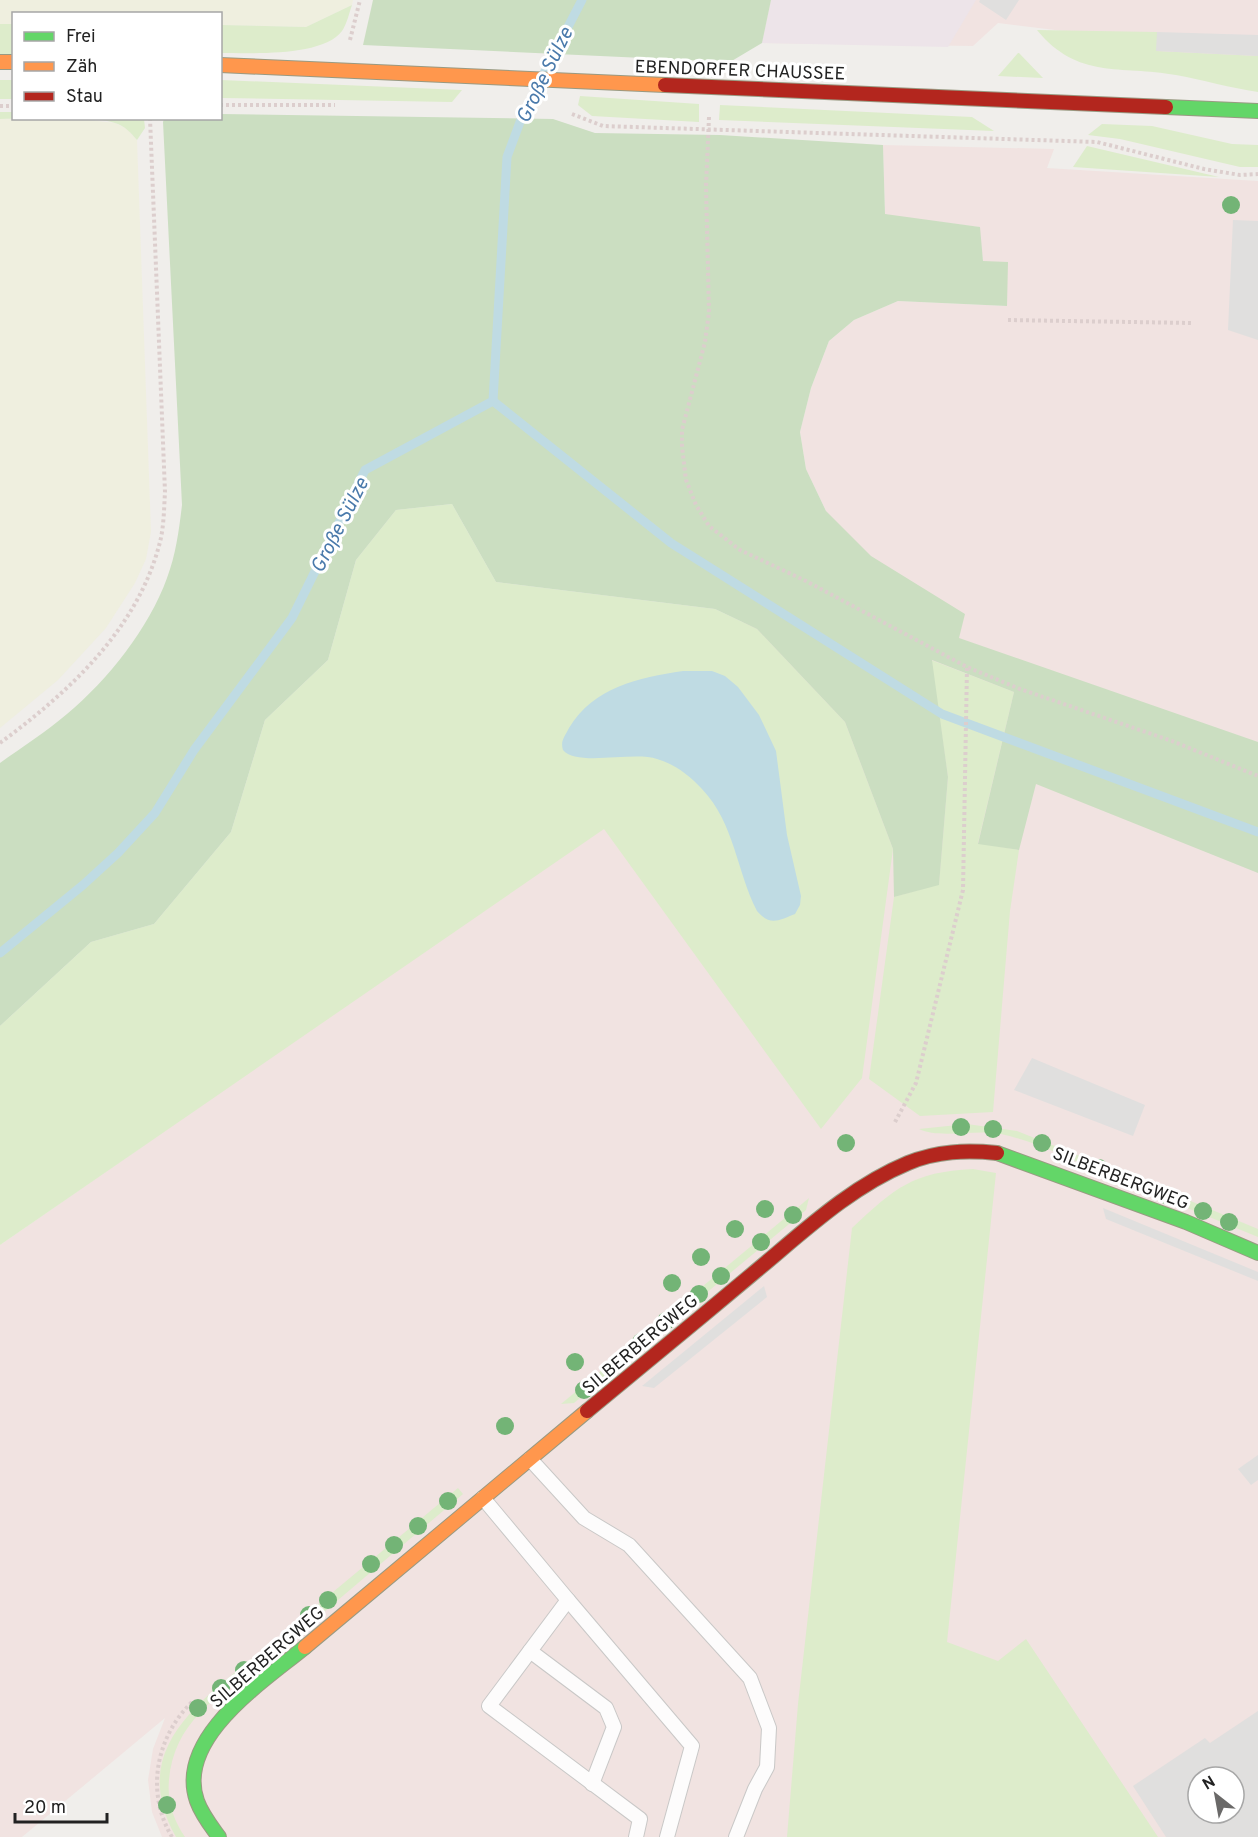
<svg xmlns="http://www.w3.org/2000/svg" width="1258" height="1837" font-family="Overpass,sans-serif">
<rect width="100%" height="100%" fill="#f0eeeb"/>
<g fill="#f1e3e1" fill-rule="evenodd">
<polygon points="771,0 1258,0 1258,62 1154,58 1096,35 998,23 973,46 762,43"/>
<path d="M 883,145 L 1054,149 L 1047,168 L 1258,181 L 1258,1837 L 162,1837 L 152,1812 L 148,1780 L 153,1749 L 165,1718 L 22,1837 L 0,1837 L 0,1245 L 576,846 L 826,511 L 806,469 L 800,432 L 811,388 L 829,341 L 854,320 L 898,301 L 1007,306 L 983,261 L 979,227 L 885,215 ZM 1198,1777 L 1234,1777 L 1234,1813 L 1198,1813 Z"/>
</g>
<polygon fill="#ede4e9" points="771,0 976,0 948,47 762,43"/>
<g fill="#efefdf">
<polygon points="0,0 353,0 352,5 306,27 221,25 220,14 14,14 13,24 0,24"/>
<polygon points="0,119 89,120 115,123 127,129 137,140 151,532 146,559 135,583 106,628 58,680 0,728"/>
</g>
<g fill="#ddeccb">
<path d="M 352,5 C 349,13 347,24 342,31 C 323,57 250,53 221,53 L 221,25 L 306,27 Z"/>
<rect x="0" y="24" width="13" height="33"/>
<path d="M 1037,30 L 1157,32 L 1157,51 L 1258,56 L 1258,92 C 1230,88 1204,80 1176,75 C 1120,65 1078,80 1037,30 Z"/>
<polygon points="1018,53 1019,53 1043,78 998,76"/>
<rect x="0" y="80" width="13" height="19"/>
<polygon points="221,80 462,90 452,102 221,98"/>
<polygon points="580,96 699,104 699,122 592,116 578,105"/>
<polygon points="720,105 972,117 994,131 719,120"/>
<path d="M 0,112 L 13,112 L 14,118 L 144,119 L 145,128 L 137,140 C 131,133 125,126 115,123 C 86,114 32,119 0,119 Z"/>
<polygon points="1102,124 1152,126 1232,144 1258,145 1258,167 1240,167 1120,139 1088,135"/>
<polygon points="1087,146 1219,177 1073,167"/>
<polygon points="452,504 496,582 715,609 757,629 845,722 893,849 862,1078 821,1129 604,829 0,1245 0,1026 91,942 154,924 231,832 265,720 328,660 356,560 396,510"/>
<polygon points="931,660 1014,692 978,843 1019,850 1010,911 993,1112 920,1116 869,1079 894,897 939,884 948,777"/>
<path d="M 967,1124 L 1017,1131 L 1120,1172 L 1109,1176 C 1074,1161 1038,1142 1001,1134 C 976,1129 939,1139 919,1129 Z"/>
<path d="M 973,1169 L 996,1173 L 947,1642 L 998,1661 L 1026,1639 L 1158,1837 L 787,1837 L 798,1704 L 852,1228 C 895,1188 912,1172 973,1169 Z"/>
<polygon points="1152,1185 1258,1229 1258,1237 1158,1196"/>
<polygon points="809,1198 806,1210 574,1403 561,1404"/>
<polygon points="458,1488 463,1494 305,1628 303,1617"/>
<path d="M 251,1659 L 260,1661 C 218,1697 174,1721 169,1780 C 167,1800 173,1820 185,1837 L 176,1837 C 129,1753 193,1707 251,1659 Z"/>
</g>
<g fill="#cbdec1">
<polygon points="373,0 771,0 762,43 730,62 363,45"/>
<path d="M 221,114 L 553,119 L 595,133 L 720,135 L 883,145 L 885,214 L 980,227 L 983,261 L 1008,262 L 1007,306 L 898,301 L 854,320 L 829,341 L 811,388 L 800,432 L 806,469 L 826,511 L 871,556 L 965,614 L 959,638 L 1258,742 L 1258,873 L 1036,784 L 1019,850 L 978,844 L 1014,692 L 932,660 L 948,777 L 939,885 L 894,897 L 893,849 L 845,722 L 757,629 L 715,609 L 496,582 L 452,504 L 396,510 L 356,560 L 328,660 L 265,720 L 231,832 L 154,924 L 91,942 L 0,1026 L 0,763 C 22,747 46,732 67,714 C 108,680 149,628 167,578 C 176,554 179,530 182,505 L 163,122 L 164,119 L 220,118 Z"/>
</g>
<g fill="#e0dfde" fill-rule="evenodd">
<polygon points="980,0 1019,0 1006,20 979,2"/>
<polygon points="1157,32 1258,35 1258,56 1156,51"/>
<polygon points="1233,220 1258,221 1258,340 1228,330"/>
<polygon points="1032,1058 1145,1105 1133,1136 1014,1090"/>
<polygon points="1103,1208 1258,1272 1258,1281 1106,1219"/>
<polygon points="764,1286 767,1297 654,1388 642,1386"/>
<polygon points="1258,1455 1258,1480 1251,1485 1238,1469"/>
<path d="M 1258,1711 L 1258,1837 L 1166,1837 L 1133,1786 L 1205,1738 L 1210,1743 ZM 1198,1777 L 1234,1777 L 1234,1813 L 1198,1813 Z"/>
</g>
<path fill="#bfdbe3" d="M 683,671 L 712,671 L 725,676 L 738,687 L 759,715 L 776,751 L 787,835 L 801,896 L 800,905 L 795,914 C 778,921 770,926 757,911 C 736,870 735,824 702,789 C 690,776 675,764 657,759 C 634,751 576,767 563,750 C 560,741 565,736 569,728 C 594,687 638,678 683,671 Z"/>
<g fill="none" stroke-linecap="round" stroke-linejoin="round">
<g stroke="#bfdbe3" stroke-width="9">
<polyline points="544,73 582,0"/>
<polyline points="493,401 671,543 942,714 1258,832"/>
<polyline points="0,953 83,885 118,853 155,813 194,750 292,618 365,470 493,401 507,157 520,122 538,85"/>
</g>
<defs>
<g id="lane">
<polyline points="530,1459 584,1518 629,1545 750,1678 769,1728 767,1767 755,1789 736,1837"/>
<polyline points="483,1498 568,1600 489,1706 640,1819 636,1837"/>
<polyline points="568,1600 692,1746 667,1837"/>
<polyline points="530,1651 606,1708 614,1727 592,1784"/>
</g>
<g id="fast">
<polyline points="1166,107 1258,111"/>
<polyline points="997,1153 1186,1222 1258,1253"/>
<path d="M 219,1837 C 211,1826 202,1815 197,1801 C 175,1738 264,1681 305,1647"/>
</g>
<g id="slow">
<polyline points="0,62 14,62"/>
<polyline points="220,65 665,85"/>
<polyline points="305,1647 587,1411"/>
</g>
<g id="jam">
<polyline points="665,85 1166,107"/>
<path d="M 587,1411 C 644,1364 700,1318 756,1271 C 803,1232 850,1187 908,1163 C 937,1151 966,1150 997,1153"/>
</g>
</defs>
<use href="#lane" stroke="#c9c8c7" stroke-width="16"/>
<use href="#fast" stroke="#999a82" stroke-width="16"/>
<use href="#slow" stroke="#999a82" stroke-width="16"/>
<use href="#jam" stroke="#999a82" stroke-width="16"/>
<g stroke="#dccecd" stroke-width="4" stroke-dasharray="3 3" stroke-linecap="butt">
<polyline points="350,40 360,0"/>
<polyline points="220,105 335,105"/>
<polyline points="0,106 14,106"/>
<polyline points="572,114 603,126 1097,142 1204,169 1240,175 1258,174"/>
<polyline points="709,117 706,186 709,312 705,342 682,430 682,447 686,480 696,505 709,526 740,550 806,581 967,667 1020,689 1172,741 1258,776"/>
<polyline points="1008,320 1191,323"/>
<path d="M 0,743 C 69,692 138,629 160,542 C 164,526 164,508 165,492 L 150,118"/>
<polyline points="895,1122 916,1083 963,890 967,667"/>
<path d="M 172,1837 C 145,1792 156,1736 193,1701"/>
</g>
<use href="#lane" stroke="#fdfcfc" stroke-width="14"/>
<use href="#fast" stroke="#63d668" stroke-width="14"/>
<use href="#slow" stroke="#ff974d" stroke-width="14"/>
<use href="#jam" stroke="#b3261e" stroke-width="14"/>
</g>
<g fill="#73b476">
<circle cx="1231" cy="205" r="9"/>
<circle cx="961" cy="1127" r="9"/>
<circle cx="993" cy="1129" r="9"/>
<circle cx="846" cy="1143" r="9"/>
<circle cx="1042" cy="1143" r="9"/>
<circle cx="1099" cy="1168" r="9"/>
<circle cx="1166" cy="1195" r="9"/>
<circle cx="765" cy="1209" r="9"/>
<circle cx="1203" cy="1211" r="9"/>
<circle cx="793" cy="1215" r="9"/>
<circle cx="1229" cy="1222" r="9"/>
<circle cx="735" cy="1229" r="9"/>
<circle cx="761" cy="1242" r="9"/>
<circle cx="701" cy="1257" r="9"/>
<circle cx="721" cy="1276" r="9"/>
<circle cx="672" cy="1283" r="9"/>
<circle cx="699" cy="1294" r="9"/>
<circle cx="666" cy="1321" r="9"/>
<circle cx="641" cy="1342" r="9"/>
<circle cx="575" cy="1362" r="9"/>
<circle cx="584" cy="1390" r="9"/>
<circle cx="505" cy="1426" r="9"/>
<circle cx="448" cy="1501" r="9"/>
<circle cx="418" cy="1526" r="9"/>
<circle cx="394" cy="1545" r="9"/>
<circle cx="371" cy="1564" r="9"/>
<circle cx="328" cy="1600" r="9"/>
<circle cx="309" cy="1615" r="9"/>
<circle cx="244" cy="1670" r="9"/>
<circle cx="221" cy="1688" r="9"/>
<circle cx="198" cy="1708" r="9"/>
<circle cx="167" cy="1805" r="9"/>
</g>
<g text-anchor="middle" stroke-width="6" stroke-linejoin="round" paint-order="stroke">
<g font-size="18" fill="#222" stroke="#fff">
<text transform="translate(740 70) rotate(2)" y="6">EBENDORFER CHAUSSEE</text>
<text transform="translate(1121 1178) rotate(21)" y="6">SILBERBERGWEG</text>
<text transform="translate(640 1344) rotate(-40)" y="6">SILBERBERGWEG</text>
<text transform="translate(267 1657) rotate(-41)" y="6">SILBERBERGWEG</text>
</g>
<g font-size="20" font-style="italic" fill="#4a7aab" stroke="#fff">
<text transform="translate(544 75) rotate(-64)" y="7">Große Sülze</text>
<text transform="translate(339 525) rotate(-63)" y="7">Große Sülze</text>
</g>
</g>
<rect x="12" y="12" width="210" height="108" fill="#ffffff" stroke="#a7a7a7" stroke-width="1.5"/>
<rect x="24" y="32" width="30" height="9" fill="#63d668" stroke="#a7a7a7" stroke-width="1.5"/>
<text x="66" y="42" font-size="18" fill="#222222">Frei</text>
<rect x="24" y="62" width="30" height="9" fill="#ff974d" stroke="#a7a7a7" stroke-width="1.5"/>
<text x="66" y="72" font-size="18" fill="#222222">Zäh</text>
<rect x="24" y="92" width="30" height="9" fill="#b3261e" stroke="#a7a7a7" stroke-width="1.5"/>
<text x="66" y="102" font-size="18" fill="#222222">Stau</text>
<g transform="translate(1216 1795) rotate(329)"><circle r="28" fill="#ffffff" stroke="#a7a7a7" stroke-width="1.5"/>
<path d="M0-4.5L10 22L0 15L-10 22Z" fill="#6a6968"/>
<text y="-9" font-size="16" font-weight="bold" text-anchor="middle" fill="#222222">N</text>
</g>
<path d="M15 1813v9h92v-9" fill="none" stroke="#222222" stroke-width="3"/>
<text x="24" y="1813" font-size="18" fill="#222222" stroke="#ffffff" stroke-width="4.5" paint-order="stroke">20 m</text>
</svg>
